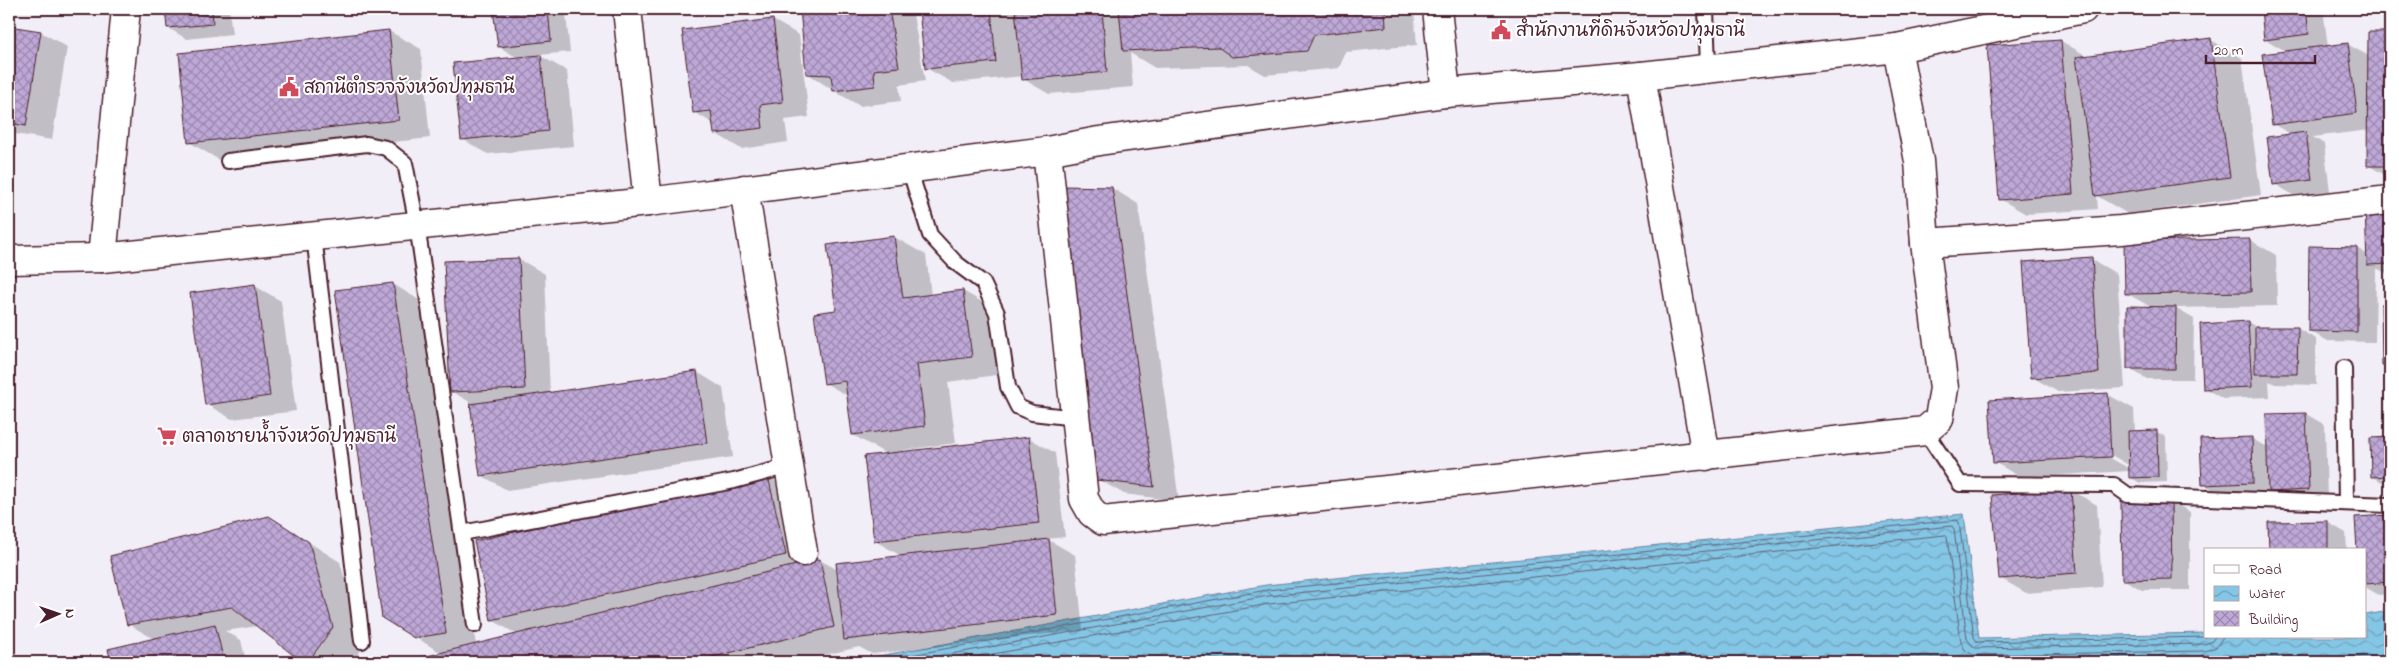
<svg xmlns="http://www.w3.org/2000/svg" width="2399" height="671" font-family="'Indie Flower','Playpen Sans Thai',sans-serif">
<defs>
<pattern id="water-waves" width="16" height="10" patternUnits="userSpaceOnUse" patternTransform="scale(1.25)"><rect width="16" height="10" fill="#84c6e5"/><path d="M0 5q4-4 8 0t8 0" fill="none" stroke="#6ea0ba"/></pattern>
<pattern id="building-cross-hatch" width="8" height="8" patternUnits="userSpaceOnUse" patternTransform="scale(1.25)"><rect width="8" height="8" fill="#bda8d7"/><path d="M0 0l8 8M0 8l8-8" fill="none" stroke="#9c88af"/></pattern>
</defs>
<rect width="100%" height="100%" fill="#f2eef7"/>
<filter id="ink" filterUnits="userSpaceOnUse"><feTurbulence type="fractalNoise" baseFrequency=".02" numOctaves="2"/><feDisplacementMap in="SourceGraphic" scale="10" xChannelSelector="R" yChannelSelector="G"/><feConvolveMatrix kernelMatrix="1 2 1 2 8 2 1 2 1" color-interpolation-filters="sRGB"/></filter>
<g filter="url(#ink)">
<polygon fill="url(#water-waves)" stroke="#6d839b" points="1964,514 1979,638 2205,633 2205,637 2365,637 2365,615 2390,611 2390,662 846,662 1266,585"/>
<g fill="#0003" fill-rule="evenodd">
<polygon points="9,9 16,9 15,17 9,17"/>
<polygon points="166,9 229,9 232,34 187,39 168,28"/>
<polygon points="494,9 557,9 566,14 570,52 539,55 567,71 574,146 488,154 462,139 518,58 499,47"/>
<polygon points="801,9 912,9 925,81 899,85 901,101 860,106 834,91 807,73"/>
<polygon points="920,9 1414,9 1417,45 1346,52 1339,68 1265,75 1248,65 1155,68 1130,53 1133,87 1049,94 1023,79 1023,76 953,83 926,68"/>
<polygon points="2262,9 2323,9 2328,47 2347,44 2369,56 2370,33 2390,33 2390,178 2368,165 2369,130 2313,137 2324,144 2330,191 2293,195 2275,184 2292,135 2273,124 2287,52 2265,39"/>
<polygon points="773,20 799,35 809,117 785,120 788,142 741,149 715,133 714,124 694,112"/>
<polygon points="9,27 41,32 67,47 52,140 9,133"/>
<polygon points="389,31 421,49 430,138 221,161 189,142"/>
<polygon points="2211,40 2242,58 2261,195 2128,214 2097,196 2098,209 2026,214 2000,199 2061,41 2087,56"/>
<polygon points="1112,188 1138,204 1179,501 1124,494 1098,479"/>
<polygon points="2390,208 2390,275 2376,268 2375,342 2328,341 2309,331 2357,248 2368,255"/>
<polygon points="894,237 926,255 931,295 963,291 994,309 1003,374 948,382 956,443 904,450 904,453 1029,438 1055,453 1065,537 1047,539 1075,555 1083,630 872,654 859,647 795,662 408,662 443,654 415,637 393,284 424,303 476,645 518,635 492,620 768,477 800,495 814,561 820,560 838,570 903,557 875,541 888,455 853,435 848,396 825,383 838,311 829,246"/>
<polygon points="2250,240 2276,255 2277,306 2175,308 2194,319 2193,379 2147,379 2128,368 2151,307 2126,293"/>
<polygon points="519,259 545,274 550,394 697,372 723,388 733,457 507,490 481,475 475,405 451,391"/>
<polygon points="2091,259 2117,274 2125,388 2058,392 2032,377"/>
<polygon points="255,286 281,301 296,411 232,419 206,404"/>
<polygon points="2383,305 2390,305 2390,369 2384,365"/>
<polygon points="2248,322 2258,328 2297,328 2316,339 2316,385 2275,384 2269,381 2270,397 2223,399 2204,388"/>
<path d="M 2107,394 L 2134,409 L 2135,432 L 2157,432 L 2166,437 L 2167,482 L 2140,483 L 2130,477 L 2130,471 L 2020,477 L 1994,462 ZM 2106,452 L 2130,466 L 2130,469 L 2105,455 Z"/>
<polygon points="2306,414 2325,425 2327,500 2289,502 2272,492 2222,495 2203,484 2251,438 2268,448"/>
<polygon points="2390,438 2390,487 2372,476 2371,439"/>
<polygon points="2071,490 2097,505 2102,587 2026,593 2000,578"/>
<polygon points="2171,501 2190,512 2190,590 2142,590 2123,579"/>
<polygon points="2390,516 2390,594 2379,595 2365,587 2365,550 2356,518"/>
<polygon points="269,517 340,562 364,646 352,662 304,662 258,626 225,631 241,640 246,662 113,662 110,650 154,639 128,624"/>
<polygon points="2327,522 2346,533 2347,550 2270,550"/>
</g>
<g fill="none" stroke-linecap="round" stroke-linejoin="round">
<g stroke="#616275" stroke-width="1">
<polyline points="873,662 1267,590 1957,520 1959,522 1974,637 1977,642 2206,637"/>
<polyline points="908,662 1268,596 1952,526 1954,529 1967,639 1975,648 2204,644 2211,642 2215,637"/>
<polyline points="949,662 1269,604 1945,535 1947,537 1961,642 1965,650 1973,655 2205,651 2216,647 2223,637"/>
</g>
</g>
<g fill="url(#building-cross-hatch)" stroke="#4a1f2b">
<polygon points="165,9 212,9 213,24 167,28"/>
<polygon points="493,9 548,9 551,41 498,47"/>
<polygon points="800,9 889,9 899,67 874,70 875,86 833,91 831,75 806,74"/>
<polygon points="919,9 991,9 996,62 925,69"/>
<polygon points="1015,9 1102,9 1107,72 1022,80"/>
<polygon points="1119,9 1385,9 1386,27 1314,35 1307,51 1232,57 1218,47 1123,51"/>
<polygon points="2261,9 2306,9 2309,34 2264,40"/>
<polygon points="773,19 783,102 760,105 763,128 714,134 711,111 693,113 682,30"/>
<polygon points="9,26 41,31 26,126 9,123"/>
<polygon points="389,30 399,120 188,143 179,53"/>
<polygon points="2368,32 2390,32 2390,166 2367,166"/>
<polygon points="2211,38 2230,177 2095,196 2076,57"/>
<polygon points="2061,40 2073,194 1999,200 1987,45"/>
<polygon points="2348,43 2357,113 2272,125 2262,54"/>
<polygon points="541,55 548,131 461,140 453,63"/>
<polygon points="2306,132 2312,180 2273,185 2267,137"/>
<polygon points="1062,186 1112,187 1154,487 1096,480"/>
<polygon points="2390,206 2390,264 2367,265 2365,207"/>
<polygon points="894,236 903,298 963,290 972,357 917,364 925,426 852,435 845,381 824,384 814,313 836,310 827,245"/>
<polygon points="2250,239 2251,292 2125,294 2124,241"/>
<polygon points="2309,246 2357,247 2357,332 2308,331"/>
<polygon points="2092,257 2099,373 2031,378 2023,262"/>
<polygon points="519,258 525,389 450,392 444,261"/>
<polygon points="393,283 446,633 414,638 382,618 335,290"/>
<polygon points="255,284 270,396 205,405 190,293"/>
<polygon points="2381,304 2390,304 2390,366 2382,366"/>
<polygon points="2127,306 2176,307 2175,369 2127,369"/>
<polygon points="2248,321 2252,387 2203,389 2200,324"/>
<polygon points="2255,327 2298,327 2297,374 2255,374"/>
<polygon points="697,371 707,443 480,476 470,404"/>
<polygon points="2108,393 2111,457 1993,463 1989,400"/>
<polygon points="2306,413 2309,490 2268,492 2266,414"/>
<polygon points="2157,430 2158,477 2129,478 2128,431"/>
<polygon points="1029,437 1039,523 874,541 864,456"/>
<polygon points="2252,437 2253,483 2202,485 2200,439"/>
<polygon points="2390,437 2390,476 2371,477 2370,438"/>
<polygon points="768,476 786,555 491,620 474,541"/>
<polygon points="2071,489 2077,573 1999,579 1992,495"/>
<polygon points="2171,500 2172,579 2122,580 2121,501"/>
<polygon points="2390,515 2390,582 2365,584 2365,550 2357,550 2355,517"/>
<polygon points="269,516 309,542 333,627 308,662 302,662 232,607 127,625 110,556"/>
<polygon points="2328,521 2328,550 2269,550 2268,522"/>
<polygon points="1049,539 1057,615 844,640 836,563"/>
<polygon points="820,559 834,627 692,662 403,662"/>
<polygon points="215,624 224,662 111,662 108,649"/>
</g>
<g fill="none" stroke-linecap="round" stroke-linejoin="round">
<defs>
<g id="service">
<polyline points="1706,9 1708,68"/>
<polyline points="228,161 367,144 386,148 405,163 417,225 475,625"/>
<polyline points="909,168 930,235 956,263 983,283 997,313 1008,387 1018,407 1032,413 1076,418"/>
<polyline points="314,236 362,641"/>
<polyline points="2344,368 2346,503"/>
<polyline points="1925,431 1960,484 2114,485 2128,495 2390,505"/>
<polyline points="462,533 734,481 789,466"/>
</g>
<g id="minor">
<polyline points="627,9 648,202"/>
<polyline points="1437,9 1446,93"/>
<polyline points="1641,76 1706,456"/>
<polyline points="1047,151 1084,499 1092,513 1103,521 1925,431 1939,419 1944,388 1925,243 1919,161 1897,48"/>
<polyline points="744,189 803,552"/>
<polyline points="1925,243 2121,230 2390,200"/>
<polyline points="102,258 126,9"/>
<polyline points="9,260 102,258 648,202 1047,151 1099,141 1446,93 1641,76 1897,48 2083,9"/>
</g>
</defs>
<use href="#service" stroke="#4a1f2b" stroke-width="18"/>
<use href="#minor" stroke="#4a1f2b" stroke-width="31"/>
<use href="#service" stroke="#fff" stroke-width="14"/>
<use href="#minor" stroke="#fff" stroke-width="28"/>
</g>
</g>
<defs>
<symbol id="civic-bare" viewBox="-9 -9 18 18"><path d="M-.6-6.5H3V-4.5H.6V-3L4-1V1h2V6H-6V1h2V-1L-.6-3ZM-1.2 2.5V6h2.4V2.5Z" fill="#d1495b" stroke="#fff" stroke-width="2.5" paint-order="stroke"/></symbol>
<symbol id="supermarket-bare" viewBox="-9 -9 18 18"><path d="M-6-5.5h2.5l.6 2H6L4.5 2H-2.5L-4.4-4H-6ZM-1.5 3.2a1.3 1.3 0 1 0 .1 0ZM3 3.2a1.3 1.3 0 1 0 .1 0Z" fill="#d1495b" stroke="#fff" stroke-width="2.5" paint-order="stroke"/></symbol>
</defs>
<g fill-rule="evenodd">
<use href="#civic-bare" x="1487" y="16" width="28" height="28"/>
<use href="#civic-bare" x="275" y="73" width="28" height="28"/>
<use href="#supermarket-bare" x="153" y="422" width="28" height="28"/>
</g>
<g text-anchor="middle" stroke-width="4" stroke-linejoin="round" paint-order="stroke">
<g font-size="18" fill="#4a1f2b" stroke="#fff" text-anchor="start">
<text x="1516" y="36">สำนักงานที่ดินจังหวัดปทุมธานี</text>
<text x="304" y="93">สถานีตำรวจจังหวัดปทุมธานี</text>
<text x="182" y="442">ตลาดชายน้ำจังหวัดปทุมธานี</text>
</g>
</g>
<rect width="2399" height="671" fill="none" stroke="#fff" stroke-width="30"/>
<rect x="15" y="15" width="2369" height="641" fill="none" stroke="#4a1f2b" stroke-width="2" filter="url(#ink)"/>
<rect x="2204" y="548" width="162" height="90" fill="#ffffff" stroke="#b7a5aa"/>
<rect x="2214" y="565" width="25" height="8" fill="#ffffff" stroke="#b7a5aa"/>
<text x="2249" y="574" font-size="15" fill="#4a1f2b">Road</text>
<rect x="2214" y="586" width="25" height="15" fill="url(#water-waves)" stroke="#b7a5aa"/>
<text x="2249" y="598" font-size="15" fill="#4a1f2b">Water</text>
<rect x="2214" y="611" width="25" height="15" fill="url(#building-cross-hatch)" stroke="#b7a5aa"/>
<text x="2249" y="624" font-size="15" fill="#4a1f2b">Building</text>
<g transform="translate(58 614) rotate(88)" stroke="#ffffff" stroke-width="4" paint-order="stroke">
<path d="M0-4L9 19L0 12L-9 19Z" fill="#4a1f2b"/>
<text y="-8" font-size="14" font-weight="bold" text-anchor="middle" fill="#4a1f2b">N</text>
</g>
<path d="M2206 55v8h109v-8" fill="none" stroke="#4a1f2b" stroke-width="2.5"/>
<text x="2214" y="55" font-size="15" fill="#4a1f2b" stroke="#ffffff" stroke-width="4" paint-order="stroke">20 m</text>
</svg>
